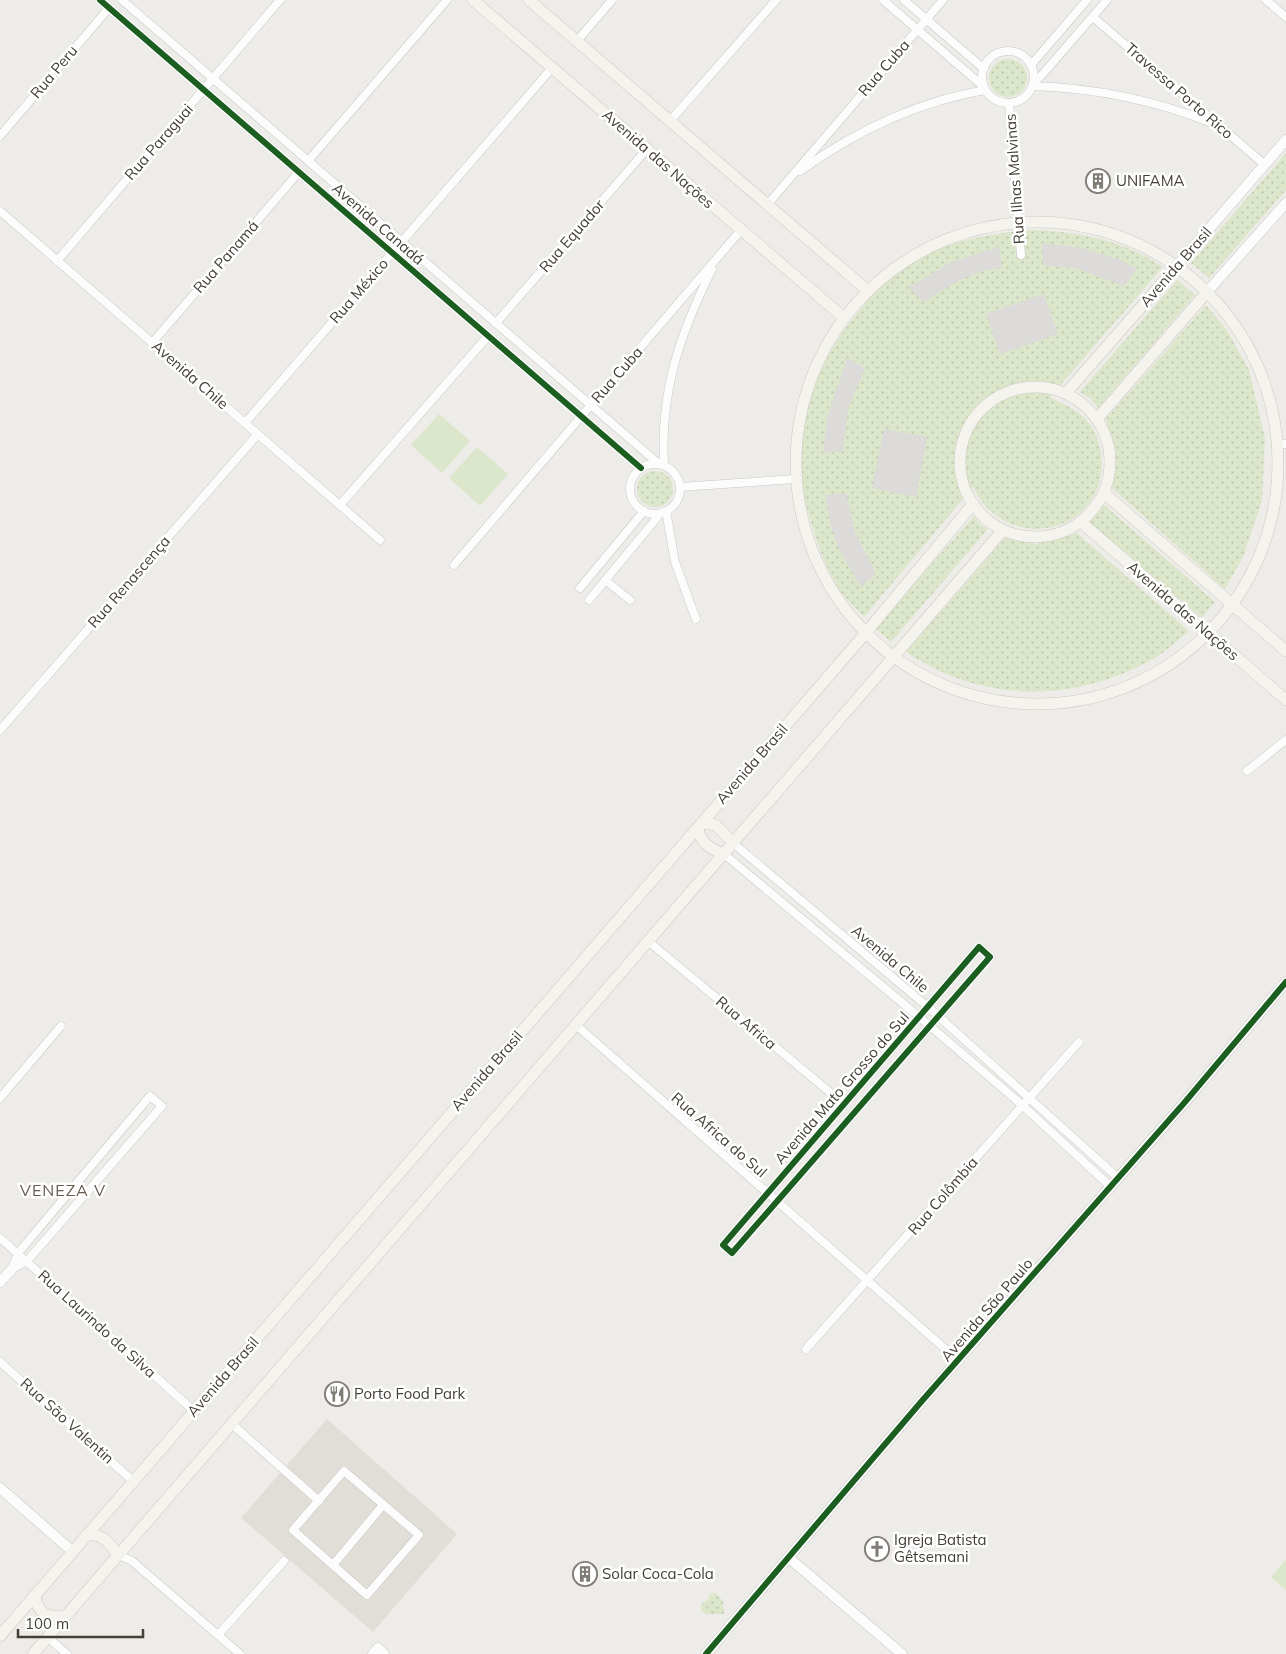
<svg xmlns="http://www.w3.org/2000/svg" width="1286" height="1654" font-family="Mulish,sans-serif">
<defs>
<pattern id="grass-dots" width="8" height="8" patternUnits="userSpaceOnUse" patternTransform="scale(1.25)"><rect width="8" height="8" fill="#dce6cb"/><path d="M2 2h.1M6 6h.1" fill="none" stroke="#bec6af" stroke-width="1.8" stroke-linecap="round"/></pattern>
</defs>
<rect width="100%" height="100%" fill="#eeece9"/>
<polygon fill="#e1ded7" points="327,1419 457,1534 373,1632 241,1518"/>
<g fill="url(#grass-dots)">
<circle cx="1008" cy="78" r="19"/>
<polygon points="1286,153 1286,190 1209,278 1191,263"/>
<path d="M 1036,230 C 1084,233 1122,240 1163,267 L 1050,397 C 1064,405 1078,409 1088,422 C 1095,430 1100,443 1101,453 C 1111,532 1008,559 973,487 L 864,617 C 857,609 848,601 841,592 C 827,571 818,546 811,522 C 808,512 804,500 802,489 C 794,426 815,365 855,316 C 870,297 884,278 905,265 C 944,242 991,232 1036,230 Z"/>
<polygon points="1177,280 1195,295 1098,408 1091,399 1080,392"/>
<path d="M 1206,305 L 1226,329 L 1249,370 L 1265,438 L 1262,501 L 1243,557 L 1225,589 L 1111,487 C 1118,463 1113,443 1106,419 Z"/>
<circle cx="655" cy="489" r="18"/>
<polygon points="1103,504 1215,602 1202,618 1088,521"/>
<polygon points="974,516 980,524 988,529 891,642 875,628"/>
<path d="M 1077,533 L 1189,631 C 1177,640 1166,652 1153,659 C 1073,704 982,703 906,652 L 1005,538 L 1036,544 Z"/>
<polygon points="716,1593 723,1601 724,1614 706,1614 701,1610 701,1604 708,1600 710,1594"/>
</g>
<g fill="#dce6cb">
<polygon points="439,414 470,441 442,473 411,445"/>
<polygon points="477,447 508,474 480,506 449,478"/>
<polygon points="1286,1560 1286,1590 1271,1577"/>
</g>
<g fill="#dddbd9">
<polygon points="1042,243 1082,248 1120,260 1137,269 1124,286 1079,269 1043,265"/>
<polygon points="999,247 1002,267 980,272 958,281 923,302 909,287 951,262"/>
<polygon points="1044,294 1058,334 1000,354 986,314"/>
<polygon points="847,358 865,368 848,408 843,451 823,453 827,418"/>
<polygon points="884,429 927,437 916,497 872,488"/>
<polygon points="846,493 855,532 876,574 861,587 840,551 831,527 825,495"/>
</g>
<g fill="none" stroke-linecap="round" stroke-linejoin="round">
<defs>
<g id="minor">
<polyline points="100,0 641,468"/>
<polyline points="122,0 659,464"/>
<polyline points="883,0 984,87"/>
<polyline points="904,0 984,69"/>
<polyline points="1266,0 1286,17"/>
<polyline points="1093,17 1265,165"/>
<polyline points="577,41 612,0"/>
<circle cx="1008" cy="77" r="26"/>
<polyline points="1031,65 1087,0"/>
<polyline points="1034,82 1041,76 1107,0"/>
<path d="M 1033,86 C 1095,88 1154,100 1212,123"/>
<polyline points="1009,103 1021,255"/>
<polyline points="670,121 776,0"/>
<polyline points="0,136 109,8"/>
<polyline points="308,161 447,0"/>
<path d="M 800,171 C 857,130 916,102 985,90"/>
<polyline points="767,205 943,0"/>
<polyline points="0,211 380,540"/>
<polyline points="57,261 280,0"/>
<polyline points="496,323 647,149"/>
<polyline points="152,343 299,172"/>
<polyline points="245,423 552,68"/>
<polyline points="1278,444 1286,444"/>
<circle cx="655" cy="489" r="25"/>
<path d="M 664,465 C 660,391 680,334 712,269"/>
<polyline points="680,487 795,479"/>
<polyline points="340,505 488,336"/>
<polyline points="666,511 675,562 696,619"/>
<polyline points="454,565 741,230"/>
<polyline points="605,580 630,600"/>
<polyline points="580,588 644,511"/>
<polyline points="589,600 660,514"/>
<polyline points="0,730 258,434"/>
<polyline points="1247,771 1286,740"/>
<polyline points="733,843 928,1007 1117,1177"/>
<polyline points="724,854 930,1026 1022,1105 1110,1186"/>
<polyline points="648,941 844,1104"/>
<polygon points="979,947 990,957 732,1253 723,1245"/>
<polyline points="576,1025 959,1361"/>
<polygon points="150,1096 162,1106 27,1261 12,1269 18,1253"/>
<polyline points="0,1098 61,1026"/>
<polyline points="0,1238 194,1411"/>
<polyline points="806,1349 1079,1042"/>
<polyline points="0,1362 133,1481"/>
<polyline points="232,1424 319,1501"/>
<polygon points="344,1471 419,1535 367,1595 293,1530"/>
<polyline points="117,1554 132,1561 240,1654"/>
<polyline points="333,1565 383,1505"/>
<polyline points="218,1635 284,1561"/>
<polyline points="47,1637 67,1654"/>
</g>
<g id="tertiary">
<polyline points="1177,266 1286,140"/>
<polyline points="1207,292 1286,203"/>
<polyline points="0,1282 12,1269"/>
<polyline points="0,1488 72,1551"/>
<polyline points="789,1558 902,1654"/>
<polyline points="373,1654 378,1648 384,1654"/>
<polyline points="706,1654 921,1402 1185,1102 1286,982"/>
</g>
<g id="secondary">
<polyline points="473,0 843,317"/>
<polyline points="529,0 867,290"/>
<circle cx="1037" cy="463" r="241"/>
<circle cx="1035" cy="462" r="75"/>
<polyline points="1066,393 1177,266"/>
<polyline points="1097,419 1207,292"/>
<polyline points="1104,493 1286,651"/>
<polyline points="1081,522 1286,700"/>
<polyline points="702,823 716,825 733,843"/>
<path d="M 698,827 C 699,842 710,849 724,854"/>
<path d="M 86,1535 C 102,1533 109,1542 117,1554"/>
<path d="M 35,1595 C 37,1614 47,1617 65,1617"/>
<polyline points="0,1636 864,635 973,504"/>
<polyline points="33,1654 1003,530"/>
</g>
</defs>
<use href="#minor" stroke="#cac8c5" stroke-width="9"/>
<use href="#tertiary" stroke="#cac8c5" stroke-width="11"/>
<use href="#secondary" stroke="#ccc9c1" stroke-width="12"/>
<use href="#minor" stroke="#fcfcfc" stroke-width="8"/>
<use href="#tertiary" stroke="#fcfcfc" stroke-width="10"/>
<use href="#secondary" stroke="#f5f3ee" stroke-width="11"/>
<defs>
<g id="cycleway">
<polyline points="100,0 641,468"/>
<polygon points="979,947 990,957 732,1253 723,1245"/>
<polyline points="706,1654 921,1402 1185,1102 1286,982"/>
</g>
</defs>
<use href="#cycleway" stroke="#fff" stroke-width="9"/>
<use href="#cycleway" stroke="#1b5e20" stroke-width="6"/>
</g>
<defs>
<symbol id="building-ring" viewBox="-11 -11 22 22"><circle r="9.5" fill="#fff" stroke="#7f7b75" stroke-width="1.5"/><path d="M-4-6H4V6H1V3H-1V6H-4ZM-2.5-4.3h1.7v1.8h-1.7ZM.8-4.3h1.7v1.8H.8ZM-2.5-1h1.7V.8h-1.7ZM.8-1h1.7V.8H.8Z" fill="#7f7b75"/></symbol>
<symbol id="restaurant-ring" viewBox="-11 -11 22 22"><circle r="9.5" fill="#fff" stroke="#7f7b75" stroke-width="1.5"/><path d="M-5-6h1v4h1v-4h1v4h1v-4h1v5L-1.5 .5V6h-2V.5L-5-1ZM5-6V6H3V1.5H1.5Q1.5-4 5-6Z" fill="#7f7b75"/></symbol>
<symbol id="church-ring" viewBox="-11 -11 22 22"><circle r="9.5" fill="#fff" stroke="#7f7b75" stroke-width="1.5"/><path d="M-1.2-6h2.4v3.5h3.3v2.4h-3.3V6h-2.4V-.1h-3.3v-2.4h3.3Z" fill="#7f7b75"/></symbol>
</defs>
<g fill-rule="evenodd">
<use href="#building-ring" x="1084" y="167" width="28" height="28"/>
<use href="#restaurant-ring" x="323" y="1380" width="28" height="28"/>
<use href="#church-ring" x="863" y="1535" width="28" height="28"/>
<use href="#building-ring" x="571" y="1560" width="28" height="28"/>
</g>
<g text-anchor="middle" stroke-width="5" stroke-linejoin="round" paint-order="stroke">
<g font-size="15" fill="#433e36" stroke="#fff">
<text transform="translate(884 68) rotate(-49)" y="5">Rua Cuba</text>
<text transform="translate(54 72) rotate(-50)" y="5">Rua Peru</text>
<text transform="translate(1179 91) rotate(41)" y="5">Travessa Porto Rico</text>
<text transform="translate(159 142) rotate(-49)" y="5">Rua Paraguai</text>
<text transform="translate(658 159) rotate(41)" y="5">Avenida das Nações</text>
<text transform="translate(1015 179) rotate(-94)" y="5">Rua Ilhas Malvinas</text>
<text transform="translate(378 224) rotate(41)" y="5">Avenida Canadá</text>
<text transform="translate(572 236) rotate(-49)" y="5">Rua Equador</text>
<text transform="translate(226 257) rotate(-49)" y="5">Rua Panamá</text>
<text transform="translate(1176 267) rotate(-49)" y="5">Avenida Brasil</text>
<text transform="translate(359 291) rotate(-49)" y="5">Rua México</text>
<text transform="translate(190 375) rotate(41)" y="5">Avenida Chile</text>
<text transform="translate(617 375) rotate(-49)" y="5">Rua Cuba</text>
<text transform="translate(129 582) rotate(-49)" y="5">Rua Renascença</text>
<text transform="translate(1183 611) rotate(41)" y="5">Avenida das Nações</text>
<text transform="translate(752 764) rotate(-49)" y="5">Avenida Brasil</text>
<text transform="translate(890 959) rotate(40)" y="5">Avenida Chile</text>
<text transform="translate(746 1023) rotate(40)" y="5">Rua Africa</text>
<text transform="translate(487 1071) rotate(-49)" y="5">Avenida Brasil</text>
<text transform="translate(842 1088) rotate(-49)" y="5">Avenida Mato Grosso do Sul</text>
<text transform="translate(719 1135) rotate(41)" y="5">Rua Africa do Sul</text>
<text transform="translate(943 1196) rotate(-49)" y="5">Rua Colômbia</text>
<text transform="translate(987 1310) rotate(-49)" y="5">Avenida São Paulo</text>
<text transform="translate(97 1324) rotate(42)" y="5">Rua Laurindo da Silva</text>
<text transform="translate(223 1377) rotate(-49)" y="5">Avenida Brasil</text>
<text transform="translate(67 1421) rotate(42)" y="5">Rua São Valentin</text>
</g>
<g font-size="15" fill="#433e36" stroke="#fff" text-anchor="start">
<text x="1116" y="186">UNIFAMA</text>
<text x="354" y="1399">Porto Food Park</text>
<text x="894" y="1545">Igreja Batista<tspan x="894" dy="17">Gêtsemani</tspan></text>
<text x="602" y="1579">Solar Coca-Cola</text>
</g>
<g font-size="16" letter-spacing="1" fill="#655b4f" stroke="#fff">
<text x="63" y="1196">VENEZA V</text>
</g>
</g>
<path d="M18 1629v8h125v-8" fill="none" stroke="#433e36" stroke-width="2.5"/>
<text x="25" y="1629" font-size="15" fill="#433e36" stroke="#ffffff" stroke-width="4" paint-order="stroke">100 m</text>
</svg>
